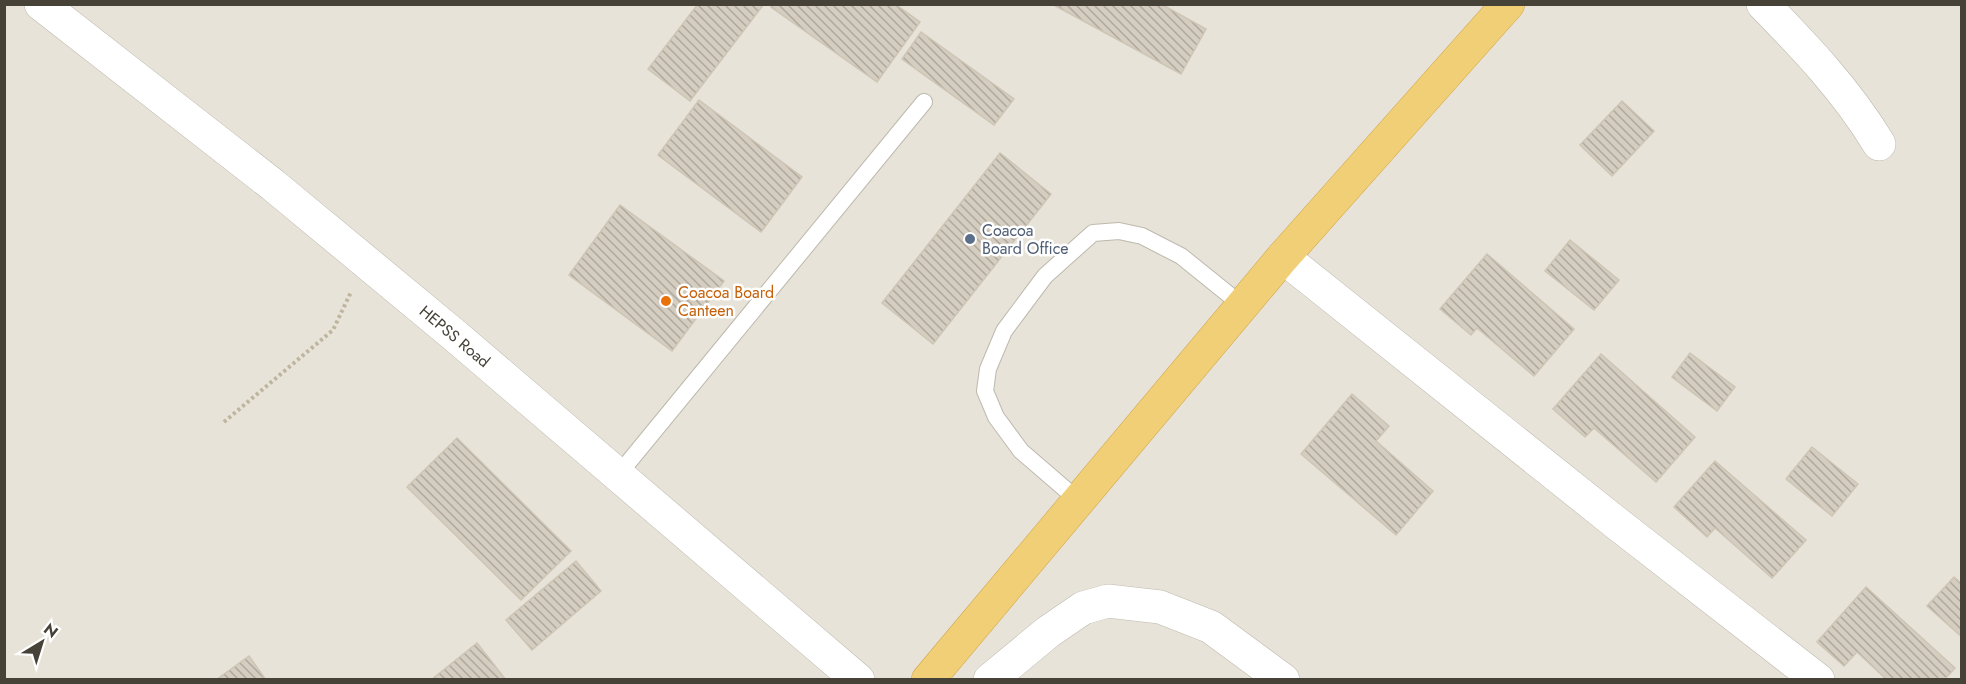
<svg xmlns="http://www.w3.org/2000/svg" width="1966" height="684" font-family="Jost,sans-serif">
<defs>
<pattern id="building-back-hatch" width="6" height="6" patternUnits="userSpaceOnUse" patternTransform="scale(1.5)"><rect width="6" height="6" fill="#d4cdc0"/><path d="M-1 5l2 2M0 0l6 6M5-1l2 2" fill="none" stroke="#aea89d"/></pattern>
</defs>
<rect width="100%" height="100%" fill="#f3f1e9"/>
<rect fill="#e7e3d8" x="5" y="5" width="1956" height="674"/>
<g fill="url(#building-back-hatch)" stroke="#cec5b4" stroke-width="1.5">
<polygon points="698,4 764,4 690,101 648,69"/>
<polygon points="773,4 895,4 920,22 877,82 771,7"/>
<polygon points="1052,4 1161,4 1206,29 1181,74"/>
<polygon points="921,32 1014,99 994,125 902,59"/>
<polygon points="699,100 802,177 761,232 658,155"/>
<polygon points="1622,101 1654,131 1612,176 1580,145"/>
<polygon points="1000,153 1051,194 933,344 882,303"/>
<polygon points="620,205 724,281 672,351 569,275"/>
<polygon points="1570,240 1619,280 1594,310 1545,271"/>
<polygon points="1487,254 1574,329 1534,376 1477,328 1471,335 1440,309"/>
<polygon points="1690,353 1735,387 1717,411 1672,377"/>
<polygon points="1601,354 1695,437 1656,482 1594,428 1585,437 1553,409"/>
<polygon points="1352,394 1389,426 1376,441 1433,491 1396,535 1301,454"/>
<polygon points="457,438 571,551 521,600 407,487"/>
<polygon points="1812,447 1858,484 1832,516 1786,479"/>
<polygon points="1715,461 1806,540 1772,578 1715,528 1707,537 1674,507"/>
<polygon points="576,561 601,591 532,650 506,620"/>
<polygon points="1954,577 1962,584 1962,637 1927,606"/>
<polygon points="1866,587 1955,668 1944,680 1887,680 1857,652 1844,666 1817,642"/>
<polygon points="477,643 506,680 431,680"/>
<polygon points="249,656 266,680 216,680"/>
</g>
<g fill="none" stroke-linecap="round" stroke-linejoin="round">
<defs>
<g id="lane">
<polyline points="618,475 924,102"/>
<polyline points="1079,501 1021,451 996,417 985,391 988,369 1004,331 1045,276 1093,233 1119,231 1142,236 1181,256 1243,306"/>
</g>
<g id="street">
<polyline points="41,4 273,185 453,334 858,680"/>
<path d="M 1763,4 C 1806,48 1847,91 1879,144"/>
<polyline points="1283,257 1615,522 1818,680"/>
<polyline points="990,680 1048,632 1083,608 1108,601 1160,607 1211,627 1283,680"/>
</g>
<polyline id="highway" points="928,680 1283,257 1508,4"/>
</defs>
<use href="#lane" stroke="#beb9ad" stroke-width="18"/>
<use href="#street" stroke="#beb9ad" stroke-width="34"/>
<use href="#highway" stroke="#d0a547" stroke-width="34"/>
<polyline stroke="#beb59f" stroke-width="4" stroke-dasharray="3 3" stroke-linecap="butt" points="224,422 333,330 351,292"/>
<use href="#lane" stroke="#fff" stroke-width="16"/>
<use href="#street" stroke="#fff" stroke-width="33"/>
<use href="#highway" stroke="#f1cf76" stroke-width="33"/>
</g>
<circle fill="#5c6f8a" stroke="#fff" stroke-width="2" cx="970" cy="239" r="6"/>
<circle fill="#e8710a" stroke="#fff" stroke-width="2" cx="666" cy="301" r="6"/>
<g text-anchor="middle" stroke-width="5" stroke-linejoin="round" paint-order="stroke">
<g font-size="16" fill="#4e5e75" stroke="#fff" text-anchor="start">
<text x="982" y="236">Coacoa<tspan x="982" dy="18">Board Office</tspan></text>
</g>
<g font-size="16" fill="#c56008" stroke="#fff" text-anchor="start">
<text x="678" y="298">Coacoa Board<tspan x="678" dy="18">Canteen</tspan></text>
</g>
<g font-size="16" fill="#464238" stroke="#fff">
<text transform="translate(455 336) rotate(40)" y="6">HEPSS Road</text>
</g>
</g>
<rect width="1966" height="684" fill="none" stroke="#464238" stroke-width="12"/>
<g transform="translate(42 642) rotate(38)" stroke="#ffffff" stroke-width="4.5" paint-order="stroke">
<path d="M0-4.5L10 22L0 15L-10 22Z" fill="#464238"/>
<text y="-9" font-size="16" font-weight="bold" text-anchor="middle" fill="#464238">N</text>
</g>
</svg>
